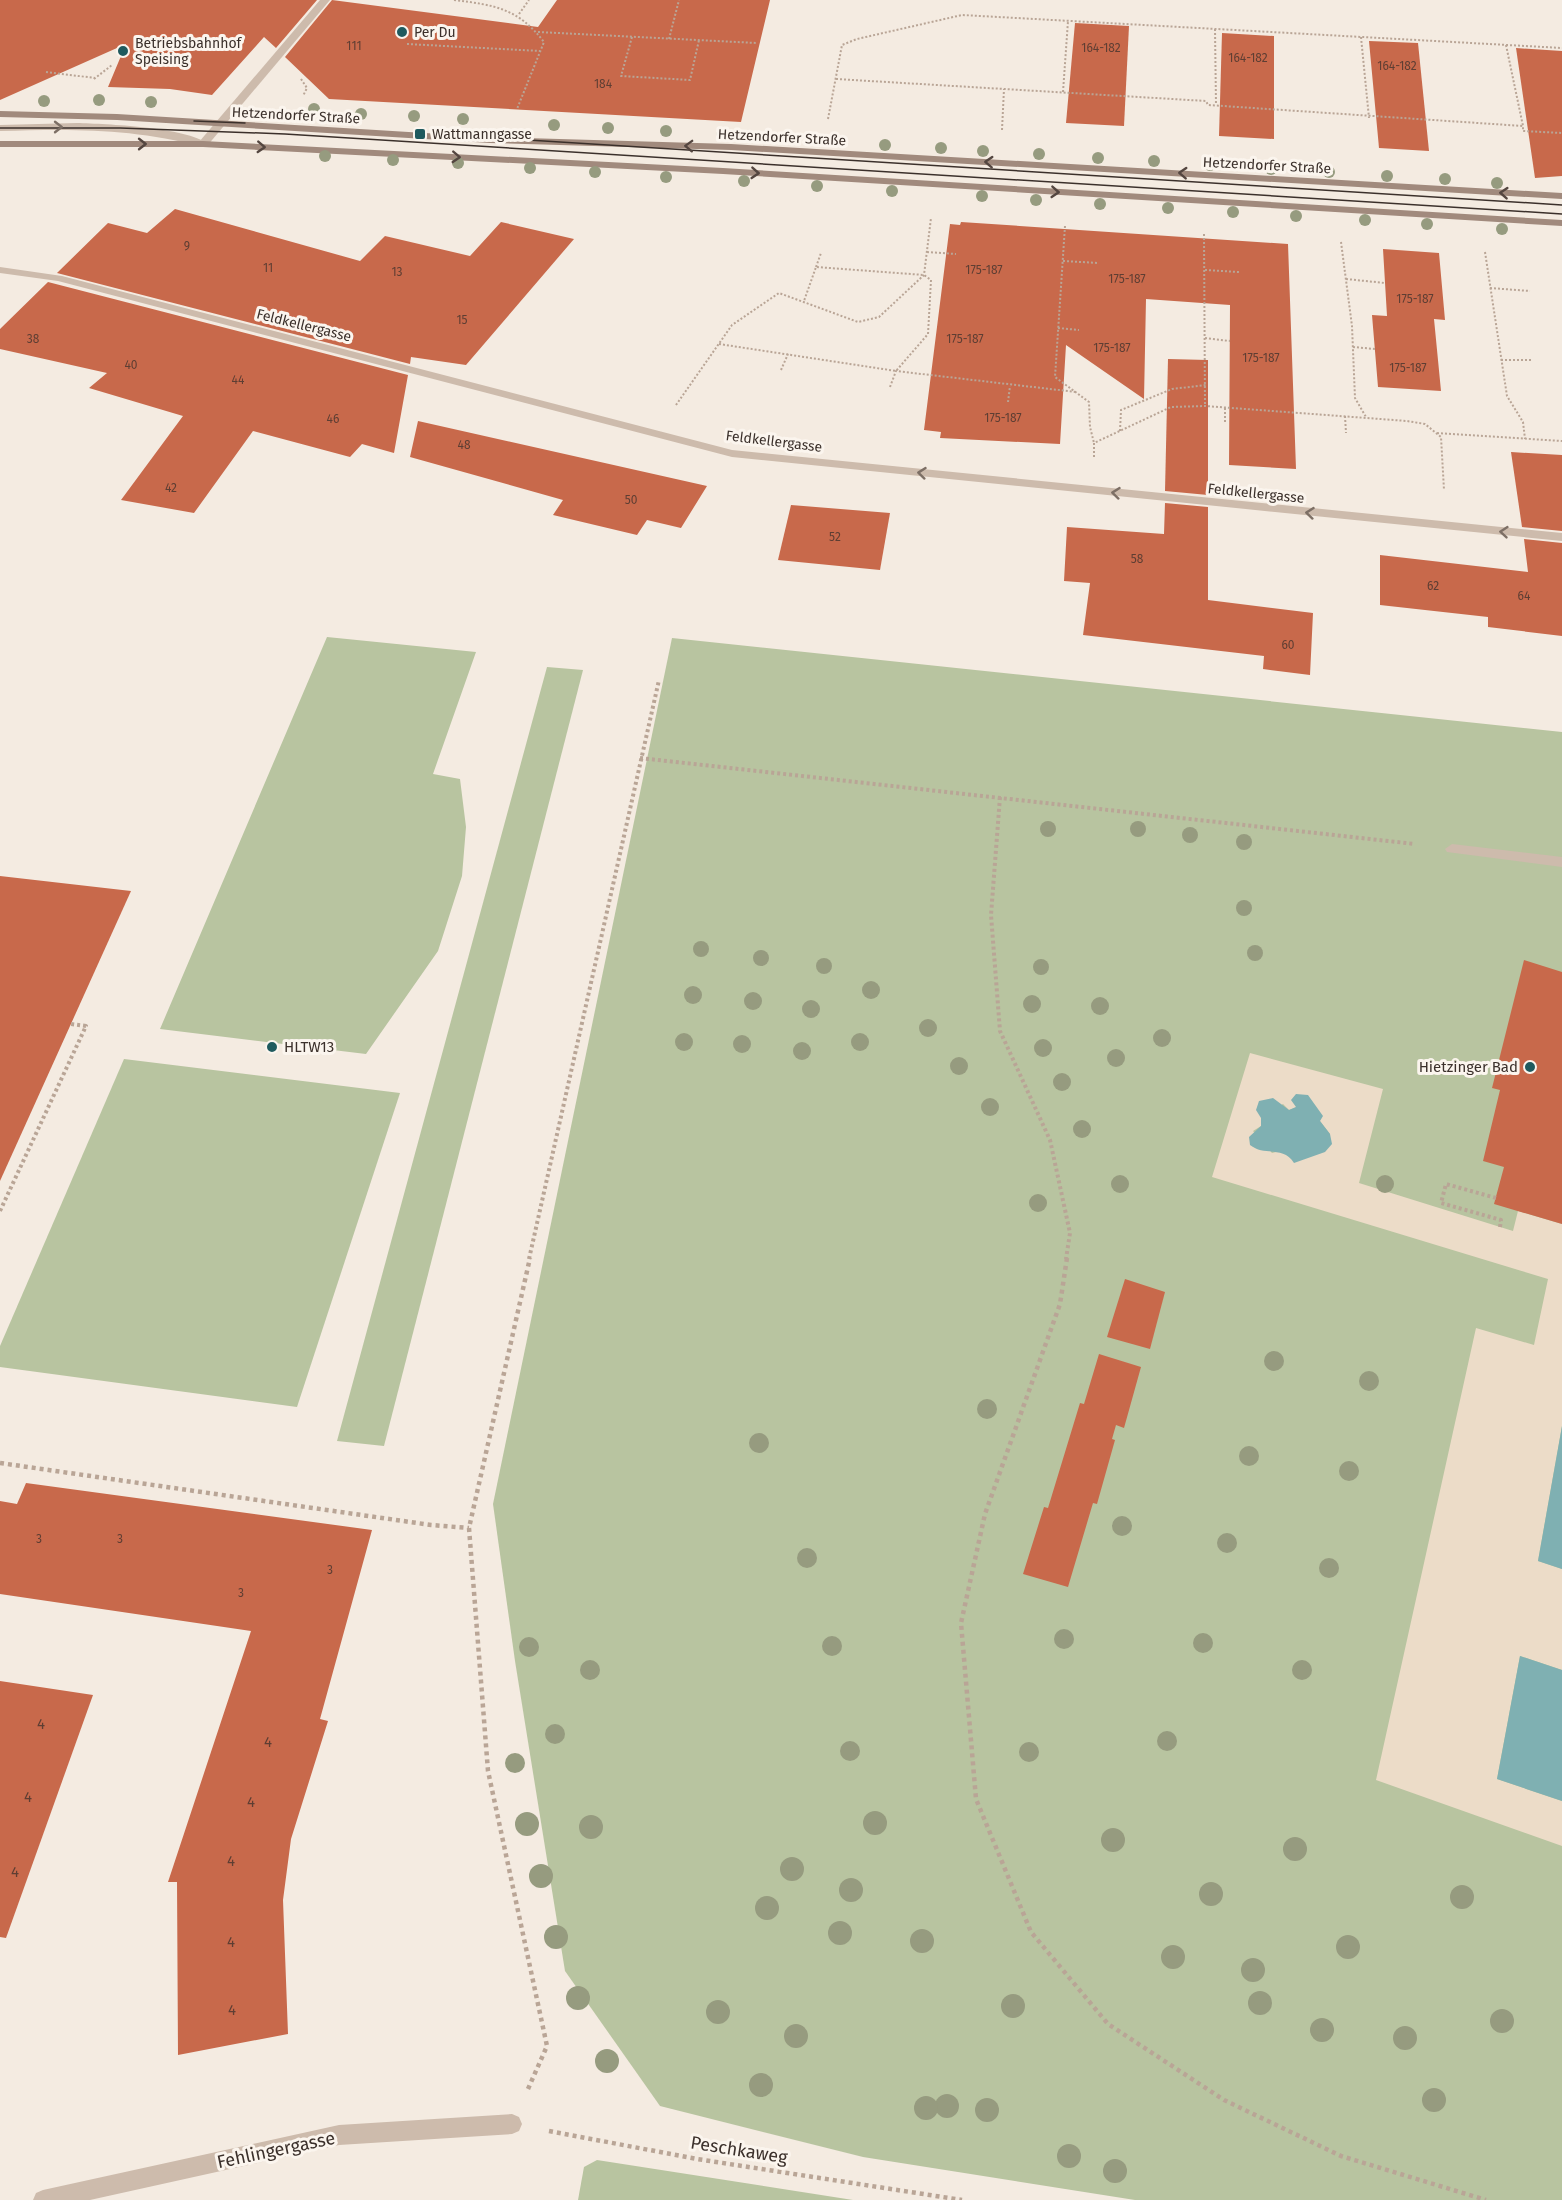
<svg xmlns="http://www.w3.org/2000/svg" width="1562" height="2200" font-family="'Fira Sans',sans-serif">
<rect width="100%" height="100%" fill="#f4ebe1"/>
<g fill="#b8c4a0">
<polygon points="327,637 476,652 433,774 460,779 466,827 462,876 438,951 366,1054 160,1029"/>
<polygon points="672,638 1562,732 1562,2200 1135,2200 863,2157 660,2106 565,1971 515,1661 493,1504"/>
<polygon points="547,667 583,670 384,1446 337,1441"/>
<polygon points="124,1059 400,1093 297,1407 0,1367 0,1346"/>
<polygon points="597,2160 853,2200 578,2200 584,2167"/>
</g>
<path fill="#ecdcc8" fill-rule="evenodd" d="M 1250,1053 L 1383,1089 L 1359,1183 L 1513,1231 L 1518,1211 L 1562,1224 L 1562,1426 L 1538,1561 L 1562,1569 L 1562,1670 L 1520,1656 L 1497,1779 L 1562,1801 L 1562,1846 L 1376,1780 L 1476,1328 L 1534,1345 L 1548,1279 L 1212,1177 ZM 1283,1104 L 1289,1110 L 1297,1107 L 1320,1121 L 1330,1134 L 1289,1156 L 1280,1151 L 1272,1153 L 1253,1131 L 1261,1126 L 1261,1118 Z"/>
<g fill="#7fb0b2">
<path d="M 1296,1094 L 1308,1095 L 1323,1116 L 1320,1121 L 1330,1134 L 1332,1144 L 1325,1152 L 1294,1163 C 1283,1145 1265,1157 1250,1145 L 1249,1137 L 1261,1126 L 1261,1118 L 1256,1110 L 1259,1101 L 1273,1098 L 1289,1110 L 1296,1107 L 1291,1100 Z"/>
<polygon points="1562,1426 1562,1569 1538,1561"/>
<polygon points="1520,1656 1562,1670 1562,1801 1497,1779"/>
</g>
<g fill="#c8694b">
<polygon points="0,0 317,0 276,48 264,37 212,95 170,89 108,87 126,44 0,100"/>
<polygon points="332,0 538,27 557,0 770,0 741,122 329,99 285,57"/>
<polygon points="1075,23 1129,26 1124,126 1066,123"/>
<polygon points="1222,33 1274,36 1274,139 1219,136"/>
<polygon points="1369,41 1418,43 1429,151 1379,148"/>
<polygon points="1516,48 1562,51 1562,176 1535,178"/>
<polygon points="175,209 360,261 385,236 470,256 501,222 574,239 466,365 411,357 410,364 57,273 108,223 147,233"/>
<polygon points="961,222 1288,244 1296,469 1229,465 1230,305 1146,299 1144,399 1066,345 1060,444 940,438 941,432 924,430 950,224 960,225"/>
<polygon points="1383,249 1439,253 1445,320 1434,319 1441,391 1378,387 1372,315 1387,316"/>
<polygon points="48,282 408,375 394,453 362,444 350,457 253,431 194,513 121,500 183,416 89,388 107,373 0,349 0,329"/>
<polygon points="1168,359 1208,360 1208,495 1165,491"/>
<polygon points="418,421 707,486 681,528 647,520 637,535 553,515 563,500 410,457"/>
<polygon points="1511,452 1562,455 1562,531 1522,527"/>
<polygon points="1165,503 1208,507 1208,600 1313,613 1310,675 1263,669 1264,656 1083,635 1090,583 1064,581 1067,527 1164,534"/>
<polygon points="791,505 890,513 880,570 778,560"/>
<polygon points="1524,539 1562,543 1562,636 1488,627 1488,617 1380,605 1380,555 1528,572"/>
<polygon points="0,876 131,891 0,1181"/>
<polygon points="1524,960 1562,972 1562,1224 1494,1204 1504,1167 1483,1161 1500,1090 1492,1088"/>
<polygon points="1125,1279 1165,1292 1150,1349 1107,1337"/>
<polygon points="1099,1354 1141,1367 1124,1428 1116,1425 1112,1439 1115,1440 1097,1504 1093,1503 1068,1587 1023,1574 1044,1507 1048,1508 1080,1403 1084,1404"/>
<polygon points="26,1483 372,1530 320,1719 328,1721 291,1839 283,1900 288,2034 178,2055 177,1882 168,1882 251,1631 0,1594 0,1501 17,1504"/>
<polygon points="0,1681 93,1695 6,1938 0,1937"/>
</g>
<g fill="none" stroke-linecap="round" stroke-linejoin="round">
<g stroke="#b9a596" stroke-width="2" stroke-dasharray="2 2" stroke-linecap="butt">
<path d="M 454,0 C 494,5 518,8 544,42 L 517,109"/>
<polyline points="519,14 529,0"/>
<polyline points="1215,29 1216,105"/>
<polyline points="538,32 757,43"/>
<polyline points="632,37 621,76 690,80 699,40"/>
<polyline points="1361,37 1369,118"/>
<polyline points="669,39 679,0"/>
<polyline points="407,44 540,51"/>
<polyline points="1506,45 1523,126"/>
<polyline points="46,72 95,78"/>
<polyline points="94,79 112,65"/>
<polyline points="301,79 307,88 303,96"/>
<polyline points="836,79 1206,101 1208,105 1523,126 1523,131 1562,133"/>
<polyline points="1063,92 1068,21"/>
<polyline points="828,119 842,45 857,39 962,15 1562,48"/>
<polyline points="1002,130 1004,89"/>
<polyline points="1065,226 1055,377 1089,402 1090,427 1094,443"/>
<polyline points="1204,234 1205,406"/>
<polyline points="1341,242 1352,326 1355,398 1366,417"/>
<polyline points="927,252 956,254"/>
<polyline points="1485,252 1507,396 1523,422 1525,439"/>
<polyline points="1063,261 1099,263"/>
<polyline points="816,267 821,253"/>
<polyline points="1205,270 1239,272"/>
<polyline points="1346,279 1385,283"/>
<polyline points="1490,288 1530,291"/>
<polyline points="1058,328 1079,330"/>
<polyline points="1205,338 1230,341"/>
<polyline points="719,344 896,371 928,334 931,280 924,275 816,267 804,301"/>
<polyline points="1353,347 1375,349"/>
<polyline points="1501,360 1533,360"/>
<polyline points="781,370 788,354"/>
<polyline points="890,387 896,371 1076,392"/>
<polyline points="1008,402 1010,386"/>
<polyline points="676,405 732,325 779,293 858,322 879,317 924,275 931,218"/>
<polyline points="1225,408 1225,424"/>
<polyline points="1345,416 1346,433"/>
<polyline points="1120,431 1121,410 1172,389 1206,385"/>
<polyline points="1437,433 1562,441"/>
<polyline points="1094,457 1094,443 1171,407 1205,406 1407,421 1425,424 1441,437 1444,490"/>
</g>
<g stroke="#b9a596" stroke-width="4" stroke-dasharray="3 3" stroke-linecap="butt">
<polyline points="640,758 1415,844"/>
<polyline points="1000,797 991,915 1000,1031 1050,1140 1070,1233 1066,1259"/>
<polyline points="1496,1198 1446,1184 1441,1203 1501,1220 1500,1227"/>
<polyline points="0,1211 86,1026 71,1024"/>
<polyline points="529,1259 659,680"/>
</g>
<g stroke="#b9a596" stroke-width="4.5" stroke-dasharray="4 4" stroke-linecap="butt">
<polyline points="1067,1258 1060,1304 985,1514 961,1623 976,1799 1031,1932 1108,2024 1224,2100 1341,2156 1486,2200"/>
<polyline points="0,1463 431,1525 469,1528"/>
<polyline points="528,2089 547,2046 488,1771 469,1528 530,1258"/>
<polyline points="549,2131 697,2159 962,2200"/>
</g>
<g fill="#cdbbac" fill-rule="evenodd">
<path d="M 77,123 C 106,124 186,127 208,144 L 203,147 C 131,128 74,129 0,131 L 0,125 Z"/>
<polygon points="1452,844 1562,857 1562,867 1447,852 1445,849"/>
</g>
<g fill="#cdbbac" fill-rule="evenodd">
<polygon points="320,0 330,0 207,146 199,146 199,142"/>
<polygon points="0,267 62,276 732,450 1562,533 1562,541 732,457 58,281 0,273"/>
<polygon points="512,2114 519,2117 522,2124 519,2131 512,2134 339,2145 90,2200 33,2200 36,2193 43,2190 339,2125"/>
</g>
<g fill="#a18a7d" fill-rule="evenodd">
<polygon points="0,111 117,114 490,137 731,144 1562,193 1562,199 731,150 490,143 117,120 0,117"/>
<polygon points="0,141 203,141 723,168 1562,220 1562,226 723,174 203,147 0,147"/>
</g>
<g stroke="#3b302b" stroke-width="1.5">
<polyline points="194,121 245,123"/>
<polyline points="0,128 120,128 285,134 1562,214"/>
<polyline points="481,137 1562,205"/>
</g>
</g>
<g fill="#969b7f">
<circle cx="99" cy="100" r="6"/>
<circle cx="44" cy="101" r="6"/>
<circle cx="151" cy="102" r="6"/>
<circle cx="314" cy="109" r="6"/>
<circle cx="361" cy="114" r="6"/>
<circle cx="414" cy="116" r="6"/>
<circle cx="463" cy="119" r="6"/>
<circle cx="554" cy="125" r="6"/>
<circle cx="608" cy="128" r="6"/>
<circle cx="666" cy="131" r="6"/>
<circle cx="722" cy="135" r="6"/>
<circle cx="777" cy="138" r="6"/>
<circle cx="835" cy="141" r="6"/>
<circle cx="885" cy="145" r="6"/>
<circle cx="941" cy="148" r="6"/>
<circle cx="983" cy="151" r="6"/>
<circle cx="1039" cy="154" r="6"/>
<circle cx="325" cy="156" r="6"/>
<circle cx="1098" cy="158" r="6"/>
<circle cx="393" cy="160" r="6"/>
<circle cx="1154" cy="161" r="6"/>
<circle cx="458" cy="163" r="6"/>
<circle cx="1210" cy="165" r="6"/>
<circle cx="530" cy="168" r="6"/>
<circle cx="1271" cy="169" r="6"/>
<circle cx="595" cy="172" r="6"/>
<circle cx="1329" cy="172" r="6"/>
<circle cx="1387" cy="176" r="6"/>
<circle cx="666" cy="177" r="6"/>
<circle cx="1445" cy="179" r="6"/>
<circle cx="744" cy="181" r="6"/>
<circle cx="1497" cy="183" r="6"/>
<circle cx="817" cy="186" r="6"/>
<circle cx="892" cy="191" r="6"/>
<circle cx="982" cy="196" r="6"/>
<circle cx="1036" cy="200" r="6"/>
<circle cx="1100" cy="204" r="6"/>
<circle cx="1168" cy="208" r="6"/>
<circle cx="1233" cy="212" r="6"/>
<circle cx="1296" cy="216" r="6"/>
<circle cx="1365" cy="220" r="6"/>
<circle cx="1427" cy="224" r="6"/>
<circle cx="1502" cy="229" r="6"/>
<circle cx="1048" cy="829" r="8"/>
<circle cx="1138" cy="829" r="8"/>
<circle cx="1190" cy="835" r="8"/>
<circle cx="1244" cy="842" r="8"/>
<circle cx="1244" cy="908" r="8"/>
<circle cx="701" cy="949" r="8"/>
<circle cx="1255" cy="953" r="8"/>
<circle cx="761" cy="958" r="8"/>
<circle cx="824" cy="966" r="8"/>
<circle cx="1041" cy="967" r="8"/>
<circle cx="871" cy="990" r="9"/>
<circle cx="693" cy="995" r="9"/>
<circle cx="753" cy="1001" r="9"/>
<circle cx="1032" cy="1004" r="9"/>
<circle cx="1100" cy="1006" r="9"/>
<circle cx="811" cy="1009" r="9"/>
<circle cx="928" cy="1028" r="9"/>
<circle cx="1162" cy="1038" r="9"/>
<circle cx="684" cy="1042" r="9"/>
<circle cx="860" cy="1042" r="9"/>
<circle cx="742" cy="1044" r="9"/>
<circle cx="1043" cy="1048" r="9"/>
<circle cx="802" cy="1051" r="9"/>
<circle cx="1116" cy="1058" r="9"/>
<circle cx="959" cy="1066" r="9"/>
<circle cx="1062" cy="1082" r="9"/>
<circle cx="990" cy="1107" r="9"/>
<circle cx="1082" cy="1129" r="9"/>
<circle cx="1120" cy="1184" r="9"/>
<circle cx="1385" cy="1184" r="9"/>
<circle cx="1038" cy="1203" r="9"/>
<circle cx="1274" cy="1361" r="10"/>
<circle cx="1369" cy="1381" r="10"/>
<circle cx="987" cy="1409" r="10"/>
<circle cx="759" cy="1443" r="10"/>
<circle cx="1249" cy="1456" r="10"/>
<circle cx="1349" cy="1471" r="10"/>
<circle cx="1122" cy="1526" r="10"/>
<circle cx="1227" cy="1543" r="10"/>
<circle cx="807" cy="1558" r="10"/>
<circle cx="1329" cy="1568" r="10"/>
<circle cx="1064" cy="1639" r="10"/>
<circle cx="1203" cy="1643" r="10"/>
<circle cx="832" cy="1646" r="10"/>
<circle cx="529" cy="1647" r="10"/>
<circle cx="590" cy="1670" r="10"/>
<circle cx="1302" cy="1670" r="10"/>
<circle cx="555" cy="1734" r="10"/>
<circle cx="1167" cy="1741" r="10"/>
<circle cx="850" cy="1751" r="10"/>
<circle cx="1029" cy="1752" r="10"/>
<circle cx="515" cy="1763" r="10"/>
<circle cx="875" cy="1823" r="12"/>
<circle cx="527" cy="1824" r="12"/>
<circle cx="591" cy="1827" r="12"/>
<circle cx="1113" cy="1840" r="12"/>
<circle cx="1295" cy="1849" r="12"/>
<circle cx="792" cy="1869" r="12"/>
<circle cx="541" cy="1876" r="12"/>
<circle cx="851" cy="1890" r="12"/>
<circle cx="1211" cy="1894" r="12"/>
<circle cx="1462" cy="1897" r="12"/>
<circle cx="767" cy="1908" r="12"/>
<circle cx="840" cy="1933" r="12"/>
<circle cx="556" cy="1937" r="12"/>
<circle cx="922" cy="1941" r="12"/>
<circle cx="1348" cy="1947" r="12"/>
<circle cx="1173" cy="1957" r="12"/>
<circle cx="1253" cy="1970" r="12"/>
<circle cx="578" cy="1998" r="12"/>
<circle cx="1260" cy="2003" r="12"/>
<circle cx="1013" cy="2006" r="12"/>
<circle cx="718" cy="2012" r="12"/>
<circle cx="1502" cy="2021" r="12"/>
<circle cx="1322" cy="2030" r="12"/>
<circle cx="796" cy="2036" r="12"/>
<circle cx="1405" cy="2038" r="12"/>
<circle cx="607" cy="2061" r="12"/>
<circle cx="761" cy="2085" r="12"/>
<circle cx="1434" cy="2100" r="12"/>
<circle cx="947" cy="2106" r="12"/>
<circle cx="926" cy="2108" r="12"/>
<circle cx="987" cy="2110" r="12"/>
<circle cx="1069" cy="2156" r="12"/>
<circle cx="1115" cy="2171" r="12"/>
</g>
<defs><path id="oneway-chevron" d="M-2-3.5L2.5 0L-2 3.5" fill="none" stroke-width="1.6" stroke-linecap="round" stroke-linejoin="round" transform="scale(1.5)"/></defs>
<g stroke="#7d6f65">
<use href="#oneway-chevron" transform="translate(58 127)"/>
<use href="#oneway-chevron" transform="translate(922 473) rotate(-174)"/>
<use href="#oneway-chevron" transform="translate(1116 493) rotate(-174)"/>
<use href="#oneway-chevron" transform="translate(1310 513) rotate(-174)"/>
<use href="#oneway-chevron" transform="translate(1504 532) rotate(-175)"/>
</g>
<g stroke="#544640">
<use href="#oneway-chevron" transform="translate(142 144)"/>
<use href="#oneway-chevron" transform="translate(689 146) rotate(-178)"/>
<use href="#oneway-chevron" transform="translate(261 147) rotate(3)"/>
<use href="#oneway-chevron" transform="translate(456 157) rotate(3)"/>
<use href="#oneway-chevron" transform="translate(989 162) rotate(-177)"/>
<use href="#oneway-chevron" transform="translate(755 173) rotate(4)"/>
<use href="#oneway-chevron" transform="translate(1183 173) rotate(-177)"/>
<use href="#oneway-chevron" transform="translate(1055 192) rotate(4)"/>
<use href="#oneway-chevron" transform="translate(1504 193) rotate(-176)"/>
</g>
<g fill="#1f5a5e" stroke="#fbf5ee" stroke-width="2">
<circle cx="402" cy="32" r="6"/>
<circle cx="123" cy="51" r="6"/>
<rect x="414" y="128" width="12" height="12" rx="3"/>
<circle cx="272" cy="1047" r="6"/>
<circle cx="1530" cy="1067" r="6"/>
</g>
<g text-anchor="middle" stroke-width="6" stroke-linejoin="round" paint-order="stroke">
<g font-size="12" fill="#5e3e33">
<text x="354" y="50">111</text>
<text x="1101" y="52">164-182</text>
<text x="1248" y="62">164-182</text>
<text x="1397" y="70">164-182</text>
<text x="603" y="88">184</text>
<text x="187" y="250">9</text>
<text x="268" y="272">11</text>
<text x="984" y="274">175-187</text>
<text x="397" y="276">13</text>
<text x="1127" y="283">175-187</text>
<text x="1415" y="303">175-187</text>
<text x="462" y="324">15</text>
<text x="33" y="343">38</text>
<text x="965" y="343">175-187</text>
<text x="1112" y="352">175-187</text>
<text x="1261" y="362">175-187</text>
<text x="131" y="369">40</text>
<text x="1408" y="372">175-187</text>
<text x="238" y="384">44</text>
<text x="1003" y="422">175-187</text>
<text x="333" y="423">46</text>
<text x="464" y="449">48</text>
<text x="171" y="492">42</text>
<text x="631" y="504">50</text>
<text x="835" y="541">52</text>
<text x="1137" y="563">58</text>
<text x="1433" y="590">62</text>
<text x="1524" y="600">64</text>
<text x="1288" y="649">60</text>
<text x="39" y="1543">3</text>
<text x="120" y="1543">3</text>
<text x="330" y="1574">3</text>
<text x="241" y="1597">3</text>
</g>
<g font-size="14" fill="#3b302b" stroke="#fbf5ee" text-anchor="start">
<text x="414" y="37">Per Du</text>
<text x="135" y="48">Betriebsbahnhof<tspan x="135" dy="16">Speising</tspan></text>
<text x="432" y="139">Wattmanngasse</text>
</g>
<g font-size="14" fill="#3b302b" stroke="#fbf5ee">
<text transform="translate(296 115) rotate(3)" y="5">Hetzendorfer Straße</text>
<text transform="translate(782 137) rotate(3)" y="5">Hetzendorfer Straße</text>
<text transform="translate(1267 165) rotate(3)" y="5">Hetzendorfer Straße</text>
<text transform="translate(304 325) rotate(14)" y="5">Feldkellergasse</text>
<text transform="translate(774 441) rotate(7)" y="5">Feldkellergasse</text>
<text transform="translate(1256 493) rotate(6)" y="5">Feldkellergasse</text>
</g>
<g font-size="15" fill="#3b302b" stroke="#fbf5ee" text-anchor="start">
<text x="284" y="1052">HLTW13</text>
<text x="1518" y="1072" text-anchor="end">Hietzinger Bad</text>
</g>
<g font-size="15" fill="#5e3e33">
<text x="41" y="1729">4</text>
<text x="268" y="1747">4</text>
<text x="28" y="1802">4</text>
<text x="251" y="1807">4</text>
<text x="231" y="1866">4</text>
<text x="15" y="1877">4</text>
<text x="231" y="1947">4</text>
<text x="232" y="2015">4</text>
</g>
<g font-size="18" fill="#3b302b" stroke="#fbf5ee">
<text transform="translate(276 2150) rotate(-12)" y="6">Fehlingergasse</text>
<text transform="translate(739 2150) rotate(9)" y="6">Peschkaweg</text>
</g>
</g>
</svg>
